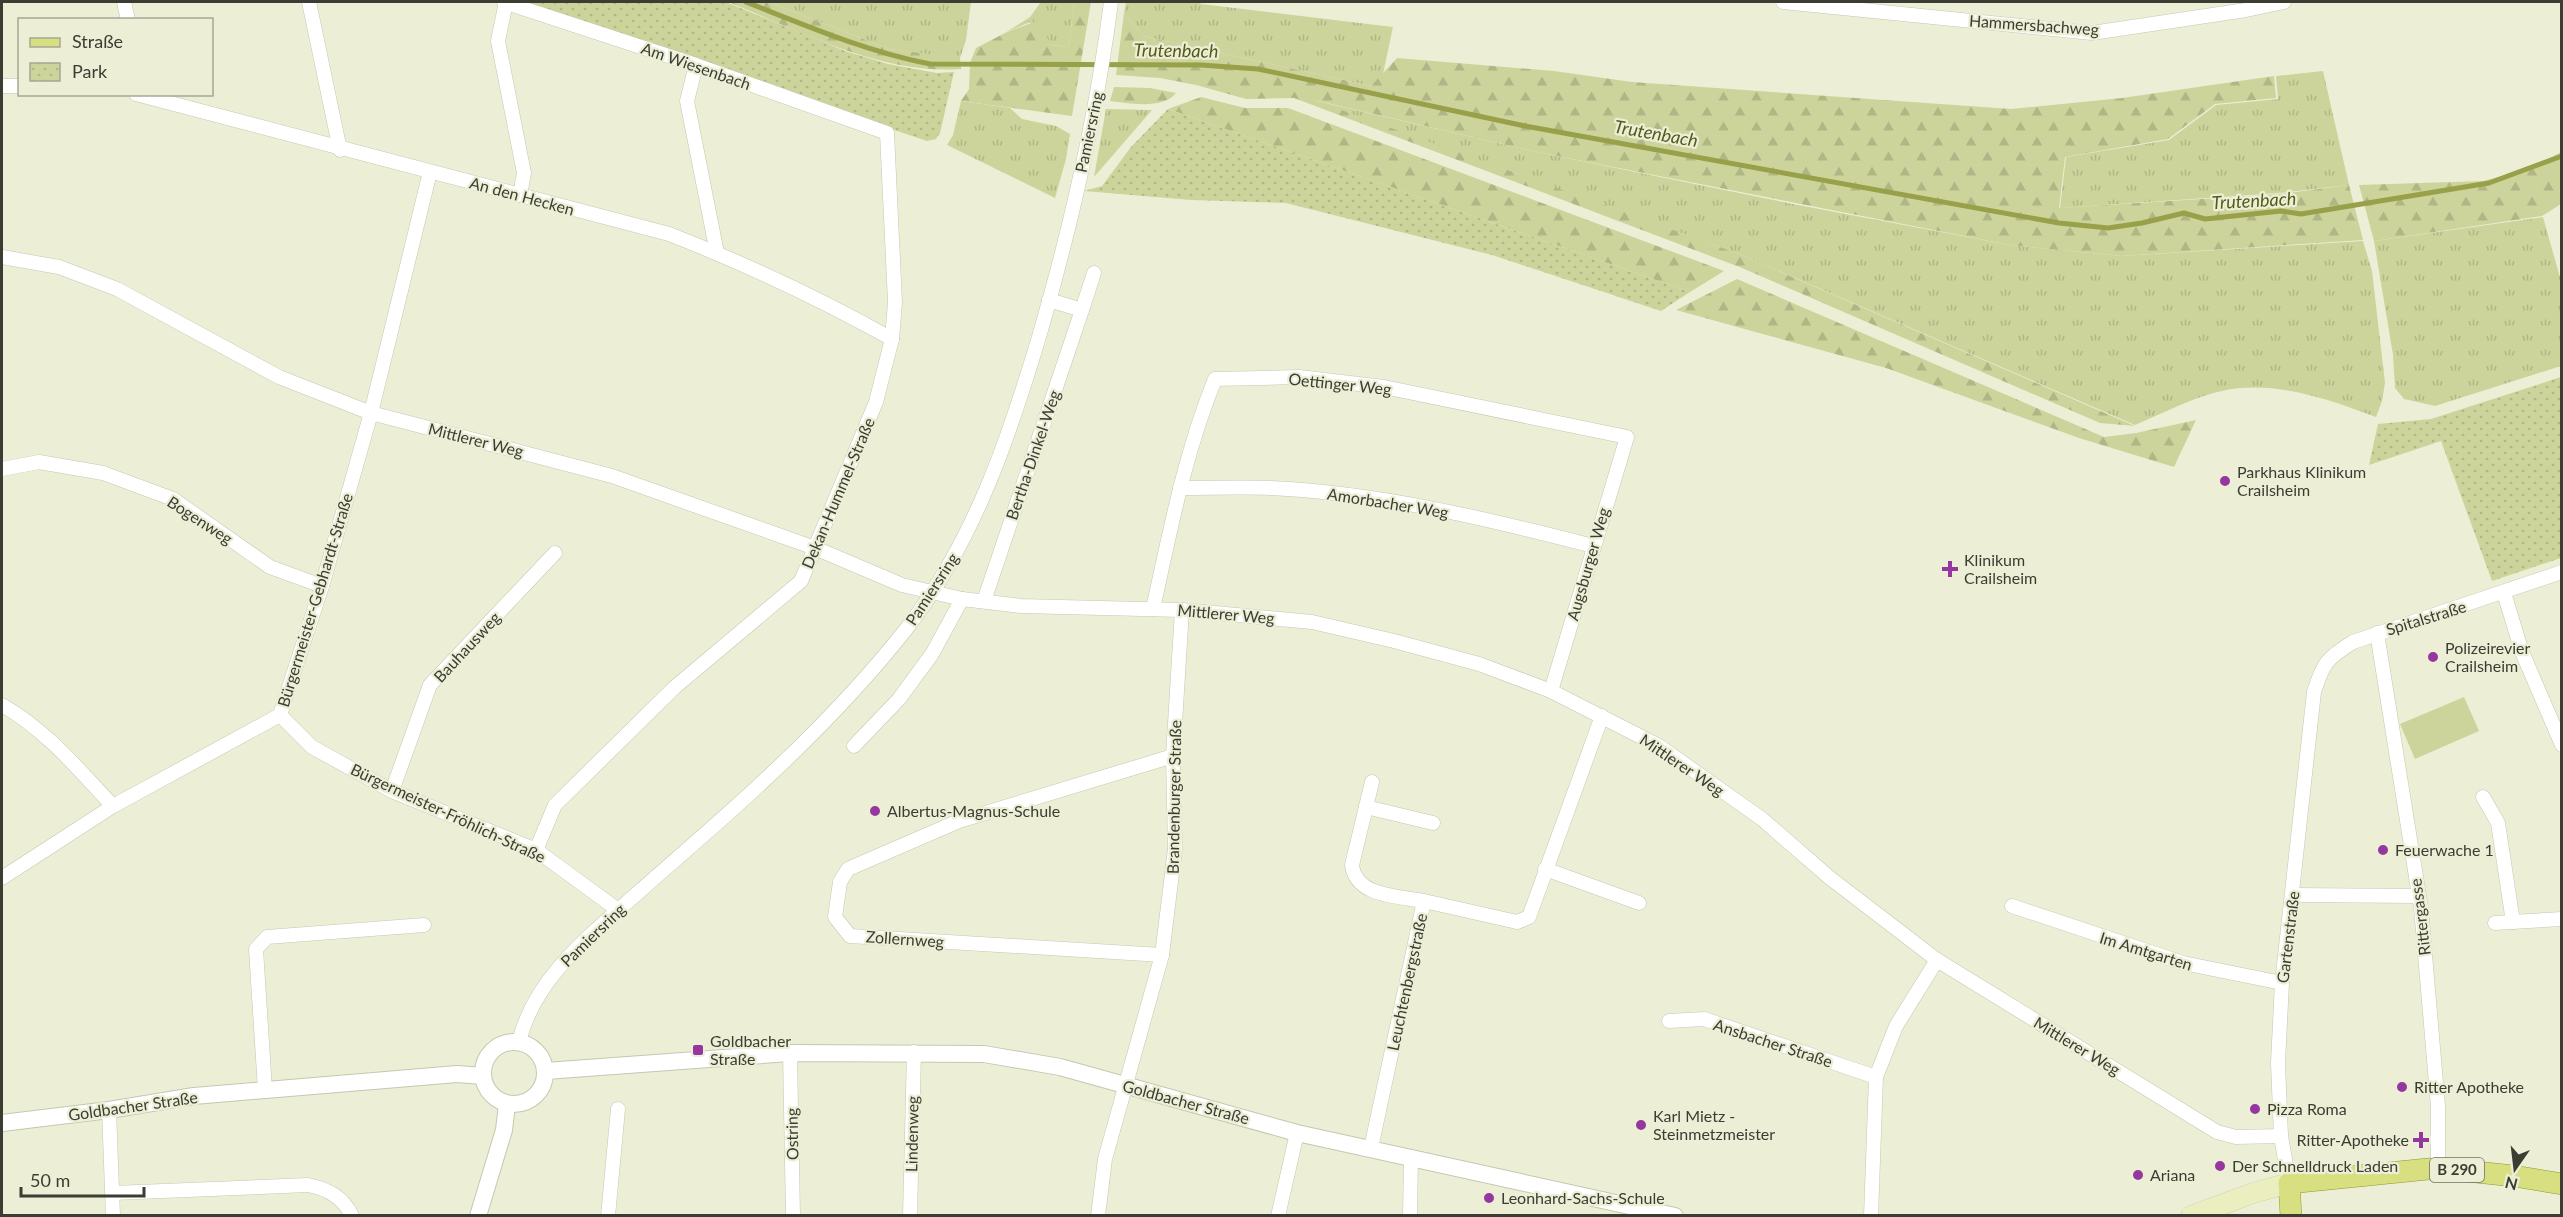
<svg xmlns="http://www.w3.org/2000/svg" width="2563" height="1217" font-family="Lato,sans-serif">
<defs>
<pattern id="grass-tufts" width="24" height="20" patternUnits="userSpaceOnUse" patternTransform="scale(1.5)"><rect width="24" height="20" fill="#ccd49b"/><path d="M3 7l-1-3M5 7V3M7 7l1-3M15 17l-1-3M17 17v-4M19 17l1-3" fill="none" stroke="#b0b786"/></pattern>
<pattern id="forest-firs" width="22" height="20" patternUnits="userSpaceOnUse" patternTransform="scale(1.5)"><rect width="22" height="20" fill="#ccd49b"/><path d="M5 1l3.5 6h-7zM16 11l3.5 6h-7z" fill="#b0b786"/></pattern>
<pattern id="park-dots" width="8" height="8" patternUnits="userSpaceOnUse" patternTransform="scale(1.5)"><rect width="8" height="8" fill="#ccd49b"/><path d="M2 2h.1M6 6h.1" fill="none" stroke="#b0b786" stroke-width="1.8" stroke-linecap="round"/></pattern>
</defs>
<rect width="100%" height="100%" fill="#ecefd6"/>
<g fill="url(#grass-tufts)">
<polygon points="769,2 971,2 966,40 960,58 955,58 889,49"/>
<polygon points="1041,2 1074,2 1069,47 1051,45 1030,22 1005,33 1030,17"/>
<polygon points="1126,2 1200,2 1201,4 1393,27 1383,74 1371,86 1143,36 1124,13"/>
<polygon points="2323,71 2349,185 2280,193 2060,208 2066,157 2169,140 2216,105 2278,99 2276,76"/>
<path d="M 1308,99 L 1537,152 L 1793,204 L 2010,245 L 2121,256 L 2363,241 L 2372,271 L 2385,383 L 2382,401 L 2376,417 C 2328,399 2278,381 2226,390 C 2195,396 2164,413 2135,425 L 1742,255 Z"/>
<polygon points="961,101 1010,108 1022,119 1056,126 1070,134 1066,159 1055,198 947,145 953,135"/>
<polygon points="1106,109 1152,110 1094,177"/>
<polygon points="2543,217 2561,281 2561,366 2435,406 2404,399 2395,388 2393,355 2374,241"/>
</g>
<g fill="url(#forest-firs)">
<path d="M 728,2 L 769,2 L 889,49 L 960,58 L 961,69 C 880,75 801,31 728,2 Z"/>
<polygon points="1074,2 1091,2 1072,116 961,101 969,89 970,63 976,48 1005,33 1039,20 1051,45 1069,47"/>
<polygon points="1124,13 1143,36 1371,86 1397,58 1554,71 1632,82 2011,109 2122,98 2274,76 2276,98 2215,104 2168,139 2065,157 2059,208 2280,194 2349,185 2363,240 2121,256 2010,245 1537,152 1314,100 1742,255 2135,426 2100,423 1742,268 1294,98 1246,99 1196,85 1160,78 1116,75"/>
<path d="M 1114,87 L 1150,88 L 1176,93 C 1163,110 1129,103 1110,101 Z"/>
<polygon points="1201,97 1245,108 1288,108 1724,271 1690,292 1168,109"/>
<polygon points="2561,152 2561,204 2542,216 2374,241 2359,185 2483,181 2530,169"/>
<polygon points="1737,279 2104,437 2136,433 2196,420 2174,467 2079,438 1886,368 1676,310"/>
</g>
<g fill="url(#park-dots)">
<polygon points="514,2 726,2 845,51 888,64 937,73 954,72 940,133 936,139 927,141"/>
<polygon points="1168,109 1690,292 1661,311 1492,255 1286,203 1191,200 1084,191 1102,186 1131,147"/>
<polygon points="2561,377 2561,558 2492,581 2441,441 2369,465 2378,424 2431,419"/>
</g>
<polygon fill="#ccd49b" points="2464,697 2479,731 2415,759 2400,724"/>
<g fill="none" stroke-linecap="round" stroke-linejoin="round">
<path stroke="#98a049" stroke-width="5" d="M 746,2 C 807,26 865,51 930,64 L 1201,65 L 1258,69 L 1525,126 L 2059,223 L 2108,228 L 2142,223 L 2184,213 L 2205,219 L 2281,211 L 2301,214 L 2489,183 L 2562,156"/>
<defs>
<g id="minor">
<polyline points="124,2 128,20"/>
<polyline points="309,2 340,150"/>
<polyline points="504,2 696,65 887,133 895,302 892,339 876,402 801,581 675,687 555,805 536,850"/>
<polyline points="506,2 498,41 524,173 520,195"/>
<polyline points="1783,2 2092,33 2246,10 2284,2"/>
<polyline points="696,65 687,101 717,253"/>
<polyline points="2,86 20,86"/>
<path d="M 136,94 L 669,234 C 746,264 820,299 892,339"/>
<polyline points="2,257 59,267 117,289 279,377 371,413 612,476 815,548 902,585 962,599 1021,606 1182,610 1312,622 1394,641 1479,664 1551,691 1659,746 1762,819 1830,878 1937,960 2217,1132 2236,1137 2281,1136"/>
<polyline points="1082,310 1094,273"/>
<polyline points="2,469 39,462 103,473 173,499 270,567 322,586"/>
<path d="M 1180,488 C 1210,488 1241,487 1271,488 C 1380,493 1488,519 1593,546"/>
<polyline points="2504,593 2522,652 2562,745"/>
<polyline points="984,601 1082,310 1049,300"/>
<path d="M 1153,609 C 1170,531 1185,453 1215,379 L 1299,377 L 1384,387 L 1627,437 L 1551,691"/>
<polyline points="2377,633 2421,908 2438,1106 2438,1168"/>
<path d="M 2,705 C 45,729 79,770 113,806"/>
<polyline points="280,715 312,747 392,791 536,850 618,910"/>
<polyline points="854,746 899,699 932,654 962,599"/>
<path d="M 1372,782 L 1352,865 C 1356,897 1398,896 1424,901"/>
<polyline points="392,791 430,685 555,553"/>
<polyline points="2483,797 2498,823 2513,922"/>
<polyline points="1366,807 1433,823"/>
<polyline points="1545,869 1639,903"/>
<polyline points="2,878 113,806 280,715 322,586 371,413 430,172"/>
<polyline points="2293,895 2418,896"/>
<polyline points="2012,906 2183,963 2282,983"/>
<polyline points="2495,923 2562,919"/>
<polyline points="1162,955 850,936 835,917 840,882 848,869 959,821 1173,756"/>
<polyline points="1669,1021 1704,1019 1876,1077"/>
<path d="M 519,1042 C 534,977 594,932 641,890 C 685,851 729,814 771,774 C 819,729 866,680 907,628 C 975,540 1010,435 1041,330 C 1072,222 1097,112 1111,2"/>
<polyline points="790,1053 793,1216"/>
<polyline points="265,1090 256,949 267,937 424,925"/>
<polyline points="109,1110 113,1216"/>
<polyline points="1371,1148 1424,901 1517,922 1529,917 1602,716"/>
<path d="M 2289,1183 L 2281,1136 L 2278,1063 L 2282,983 L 2314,692 C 2323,663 2327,658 2353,642 L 2562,572"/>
<path d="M 113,1193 L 308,1185 C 328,1189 343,1197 352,1216"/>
<polyline points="608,1216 618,1109"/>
<polyline points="910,1216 914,1052"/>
<polyline points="1098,1216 1105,1159 1162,955 1175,849 1173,756 1182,610"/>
<polyline points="1278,1216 1297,1133"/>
<polyline points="1410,1216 1411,1157"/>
<polyline points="1871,1216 1876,1077 1896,1026 1937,960"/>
</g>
<g id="tertiary">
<circle cx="514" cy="1073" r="31"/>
<polyline points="546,1071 790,1053 984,1054 1060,1067 1297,1133 1675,1216"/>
<polyline points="2,1123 109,1110 194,1096 457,1074 483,1076"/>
<polyline points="478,1216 504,1130 507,1104"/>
</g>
<polyline id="secondary" points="2191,1216 2253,1193 2289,1183"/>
<polyline id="primary" points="2291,1216 2289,1183 2438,1168 2514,1176 2562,1184"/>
</defs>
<use href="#minor" stroke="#c4c8b0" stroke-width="15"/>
<use href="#tertiary" stroke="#c4c8b0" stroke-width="18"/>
<use href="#secondary" stroke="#c4c8b0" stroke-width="21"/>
<use href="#primary" stroke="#90982e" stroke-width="22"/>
<use href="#minor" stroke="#fff" stroke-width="14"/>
<use href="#tertiary" stroke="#fff" stroke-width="16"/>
<use href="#secondary" stroke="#ebefbf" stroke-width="20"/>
<use href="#primary" stroke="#d7df80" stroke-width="21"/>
</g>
<g fill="#9637a0" stroke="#ecefd6" stroke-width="2">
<circle cx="2225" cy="481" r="6"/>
<path d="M1947 560h6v6h6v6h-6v6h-6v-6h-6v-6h6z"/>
<circle cx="2433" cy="657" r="6"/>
<circle cx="875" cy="811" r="6"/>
<circle cx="2383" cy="850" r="6"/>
<rect x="692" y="1044" width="12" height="12" rx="3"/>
<circle cx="2402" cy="1087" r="6"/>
<circle cx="2255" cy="1109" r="6"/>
<circle cx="1641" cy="1125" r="6"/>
<path d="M2418 1131h6v6h6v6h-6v6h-6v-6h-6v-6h6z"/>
<circle cx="2220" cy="1166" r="6"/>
<circle cx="2138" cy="1175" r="6"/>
<circle cx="1489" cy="1198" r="6"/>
</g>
<g text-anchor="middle" stroke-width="4.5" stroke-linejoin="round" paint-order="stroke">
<rect fill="#ecefd6" stroke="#707264" stroke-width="1.5" x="2430" y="1158" width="54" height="24" rx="4.5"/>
<g font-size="15" font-weight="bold" fill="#3b3d33">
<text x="2457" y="1175">B 290</text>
</g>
<g font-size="16" fill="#3b3d33" stroke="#ecefd6">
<text transform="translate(2034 25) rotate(4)" y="6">Hammersbachweg</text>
<text transform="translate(696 66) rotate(19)" y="6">Am Wiesenbach</text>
<text transform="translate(1089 132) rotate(-78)" y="6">Pamiersring</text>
<text transform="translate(522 196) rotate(15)" y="6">An den Hecken</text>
<text transform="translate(1340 384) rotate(6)" y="6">Oettinger Weg</text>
<text transform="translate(476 440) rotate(14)" y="6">Mittlerer Weg</text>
<text transform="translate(1033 455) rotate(-71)" y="6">Bertha-Dinkel-Weg</text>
<text transform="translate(838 493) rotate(-67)" y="6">Dekan-Hummel-Straße</text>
<text transform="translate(1388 503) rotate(9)" y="6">Amorbacher Weg</text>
<text transform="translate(200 520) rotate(33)" y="6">Bogenweg</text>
<text transform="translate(1588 564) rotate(-74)" y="6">Augsburger Weg</text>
<text transform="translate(932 589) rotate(-57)" y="6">Pamiersring</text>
<text transform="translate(315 600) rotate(-73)" y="6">Bürgermeister-Gebhardt-Straße</text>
<text transform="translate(1226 614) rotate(5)" y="6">Mittlerer Weg</text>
<text transform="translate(2426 618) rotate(-17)" y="6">Spitalstraße</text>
<text transform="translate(467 647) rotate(-47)" y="6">Bauhausweg</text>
<text transform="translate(1682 765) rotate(34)" y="6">Mittlerer Weg</text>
<text transform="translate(1174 797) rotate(-89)" y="6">Brandenburger Straße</text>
<text transform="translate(448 813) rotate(25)" y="6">Bürgermeister-Fröhlich-Straße</text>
<text transform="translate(2420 917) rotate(-97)" y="6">Rittergasse</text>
<text transform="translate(593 935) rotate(-44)" y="6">Pamiersring</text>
<text transform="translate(2288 937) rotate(-83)" y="6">Gartenstraße</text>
<text transform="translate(905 939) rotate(4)" y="6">Zollernweg</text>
<text transform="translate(2146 951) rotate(17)" y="6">Im Amtgarten</text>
<text transform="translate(1407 982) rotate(-78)" y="6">Leuchtenbergstraße</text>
<text transform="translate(1773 1043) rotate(18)" y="6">Ansbacher Straße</text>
<text transform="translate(2077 1046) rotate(31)" y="6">Mittlerer Weg</text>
<text transform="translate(1186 1102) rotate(15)" y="6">Goldbacher Straße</text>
<text transform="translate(133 1106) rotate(-8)" y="6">Goldbacher Straße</text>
<text transform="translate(792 1134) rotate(-91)" y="6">Ostring</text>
<text transform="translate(912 1134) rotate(-89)" y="6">Lindenweg</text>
</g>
<g font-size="16" fill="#3b3d33" stroke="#ecefd6" text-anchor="start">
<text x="2237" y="478">Parkhaus Klinikum<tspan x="2237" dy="18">Crailsheim</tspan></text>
<text x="1964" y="566">Klinikum<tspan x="1964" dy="18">Crailsheim</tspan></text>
<text x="2445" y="654">Polizeirevier<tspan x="2445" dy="18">Crailsheim</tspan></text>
<text x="887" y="817">Albertus-Magnus-Schule</text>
<text x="2395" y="856">Feuerwache 1</text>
<text x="710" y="1047">Goldbacher<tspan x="710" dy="18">Straße</tspan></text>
<text x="2414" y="1093">Ritter Apotheke</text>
<text x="2267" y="1115">Pizza Roma</text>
<text x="1653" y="1122">Karl Mietz -<tspan x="1653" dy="18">Steinmetzmeister</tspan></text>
<text x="2409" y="1146" text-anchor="end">Ritter-Apotheke</text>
<text x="2232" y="1172">Der Schnelldruck Laden</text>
<text x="2150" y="1181">Ariana</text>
<text x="1501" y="1204">Leonhard-Sachs-Schule</text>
</g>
<g font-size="18" font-style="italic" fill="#555a1b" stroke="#ecefd6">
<text transform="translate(1176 51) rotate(1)" y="6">Trutenbach</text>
<text transform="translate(1656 134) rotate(10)" y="6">Trutenbach</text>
<text transform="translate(2254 201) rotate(-3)" y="6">Trutenbach</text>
</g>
</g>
<rect width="2563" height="1217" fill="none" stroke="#3b3d33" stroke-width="6"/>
<rect x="18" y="18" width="195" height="78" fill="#ecefd6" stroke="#a5a895" stroke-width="1.5"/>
<rect x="30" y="38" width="30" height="9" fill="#d7df80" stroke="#a5a895" stroke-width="1.5"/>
<text x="72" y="48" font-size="18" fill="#3b3d33">Straße</text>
<rect x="30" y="63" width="30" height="18" fill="url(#park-dots)" stroke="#a5a895" stroke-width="1.5"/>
<text x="72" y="78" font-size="18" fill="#3b3d33">Park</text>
<g transform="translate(2515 1169) rotate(194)" stroke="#ecefd6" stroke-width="4.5" paint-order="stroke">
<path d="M0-4.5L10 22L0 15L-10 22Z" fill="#3b3d33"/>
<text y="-9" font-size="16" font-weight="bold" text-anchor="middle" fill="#3b3d33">N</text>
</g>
<path d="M21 1187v9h123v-9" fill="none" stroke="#3b3d33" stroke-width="3"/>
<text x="30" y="1187" font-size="18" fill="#3b3d33" stroke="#ecefd6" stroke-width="4.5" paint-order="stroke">50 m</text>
</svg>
